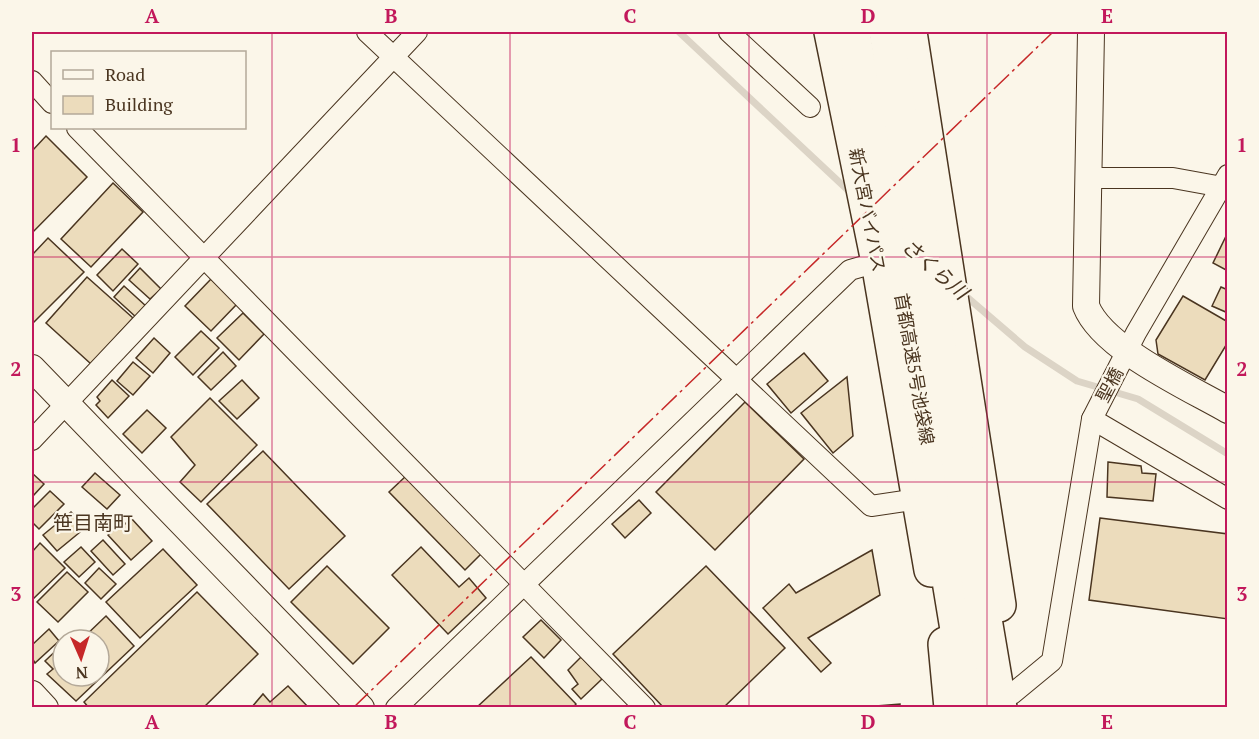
<svg xmlns="http://www.w3.org/2000/svg" width="1259" height="739" font-family="'PT Serif','Noto Sans JP',serif">
<rect width="100%" height="100%" fill="#fbf6e9"/>
<g fill="none" stroke-linecap="round" stroke-linejoin="round">
<g stroke="#dcd4c6" stroke-width="7">
<polyline points="679,32 852,194"/>
<polyline points="961,292 1025,347 1077,381 1138,399 1228,454"/>
</g>
</g>
<g fill="#ecdcbc" stroke="#4a3520" stroke-width="1.5">
<polygon points="46,136 87,177 32,233 32,151"/>
<polygon points="113,183 143,212 91,267 61,239"/>
<polygon points="1228,232 1228,271 1213,263"/>
<polygon points="48,238 84,272 32,324 32,255"/>
<polygon points="122,249 138,264 113,291 97,275"/>
<polygon points="140,268 161,289 150,299 129,280"/>
<polygon points="87,277 133,318 91,364 46,323"/>
<polygon points="211,279 237,304 211,331 185,306"/>
<polygon points="124,286 147,307 137,318 114,297"/>
<polygon points="1221,287 1228,290 1228,313 1212,306"/>
<polygon points="1183,296 1228,322 1228,342 1205,380 1158,354 1156,340"/>
<polygon points="243,313 264,334 239,360 217,338"/>
<polygon points="201,331 219,348 193,375 175,357"/>
<polygon points="154,338 170,353 153,373 136,358"/>
<polygon points="223,352 236,366 211,390 198,377"/>
<polygon points="804,353 828,381 791,413 767,384"/>
<polygon points="133,362 150,376 133,395 117,381"/>
<polygon points="847,377 853,436 833,453 801,413"/>
<polygon points="112,380 129,396 108,418 96,405 100,401 97,397"/>
<polygon points="242,380 259,398 237,419 219,401"/>
<polygon points="210,398 257,445 201,502 180,482 195,465 171,437"/>
<polygon points="745,402 804,459 715,550 656,492"/>
<polygon points="147,410 166,428 142,453 123,434"/>
<polygon points="263,451 345,536 289,589 207,504"/>
<polygon points="1108,462 1141,466 1142,473 1156,474 1153,501 1107,497"/>
<polygon points="32,473 44,484 32,497"/>
<polygon points="95,473 120,495 107,509 82,487"/>
<polygon points="406,476 482,553 465,570 389,492"/>
<polygon points="50,491 64,504 39,529 32,522 32,509"/>
<polygon points="639,500 651,513 625,538 612,524"/>
<polygon points="71,512 85,528 57,551 43,535"/>
<polygon points="131,518 152,541 131,560 108,535 119,525 122,527"/>
<polygon points="1100,518 1228,534 1228,619 1089,600"/>
<polygon points="103,540 125,564 113,575 91,551"/>
<polygon points="40,543 65,568 32,600 32,552"/>
<polygon points="81,547 95,562 79,577 64,562"/>
<polygon points="421,547 459,587 469,578 486,598 448,634 392,575"/>
<polygon points="163,549 197,585 140,638 106,602"/>
<polygon points="872,550 880,595 808,638 831,663 821,672 763,608 789,584 796,593"/>
<polygon points="327,566 389,628 353,664 291,602"/>
<polygon points="706,566 785,648 723,708 664,708 613,654"/>
<polygon points="99,568 116,584 101,599 85,583"/>
<polygon points="67,572 88,592 58,622 37,602"/>
<polygon points="197,592 258,654 203,708 89,708 84,702"/>
<polygon points="106,616 134,646 76,701 47,674 53,669 45,661 63,644 63,676 99,676 99,640 81,640"/>
<polygon points="541,620 561,640 544,658 523,637"/>
<polygon points="49,629 59,641 35,663 32,658 32,645"/>
<polygon points="74,633 80,640 67,640"/>
<polygon points="531,657 576,704 573,708 476,708"/>
<polygon points="581,657 602,679 581,699 572,689 578,684 568,670"/>
<polygon points="288,686 309,708 251,708 263,694 270,702"/>
<polygon points="900,704 900,708 851,708"/>
</g>
<g fill="none" stroke-linecap="round" stroke-linejoin="round">
<defs>
<g id="minor">
<polyline points="367,32 871,506 918,499"/>
<polyline points="729,32 810,107"/>
<polyline points="32,81 52,103"/>
<polyline points="77,128 645,708"/>
<polyline points="1087,178 1173,178 1228,188"/>
<polyline points="1092,419 1228,499"/>
<polyline points="32,440 417,32"/>
<polyline points="1012,694 1052,661 1092,419 1136,333 1228,175"/>
<polyline points="396,708 850,270 878,262"/>
</g>
<g id="tertiary">
<path d="M 1091,32 L 1086,306 C 1102,348 1188,387 1228,410"/>
<polyline points="32,368 361,708"/>
<polyline points="32,694 45,708"/>
</g>
<g id="trunk">
<polyline points="831,32 878,262 931,570"/>
<polyline points="910,32 999,605"/>
<polyline points="945,644 951,708"/>
</g>
<g id="motorway">
<polyline points="853,32 909,338 970,708"/>
<polyline points="886,32 1000,708"/>
</g>
</defs>
<use href="#minor" stroke="#4a3520" stroke-width="22"/>
<use href="#tertiary" stroke="#4a3520" stroke-width="28"/>
<use href="#trunk" stroke="#4a3520" stroke-width="36"/>
<use href="#motorway" stroke="#4a3520" stroke-width="36"/>
<use href="#minor" stroke="#fbf6e9" stroke-width="20"/>
<use href="#tertiary" stroke="#fbf6e9" stroke-width="26"/>
<use href="#trunk" stroke="#fbf6e9" stroke-width="33"/>
<use href="#motorway" stroke="#fbf6e9" stroke-width="33"/>
<polyline stroke="#c62828" stroke-width="1.5" stroke-dasharray="21 4.5 3 4.5" stroke-linecap="butt" points="353,708 1053,32"/>
</g>
<path fill="none" stroke="#c2185b" stroke-width="1.5" stroke-opacity="0.55" d="M 272,32 L 272,708M 510,32 L 510,708M 749,32 L 749,708M 987,32 L 987,708M 32,257 L 1228,257M 32,482 L 1228,482"/>
<g text-anchor="middle" stroke-width="4.5" stroke-linejoin="round" paint-order="stroke">
<g font-size="18" fill="#4a3520" stroke="#fbf6e9">
<text transform="translate(867 210) rotate(79)" y="6">新大宮バイパス</text>
<text transform="translate(914 369) rotate(80)" y="6">首都高速5号池袋線</text>
<text transform="translate(1110 385) rotate(-62)" y="6">聖橋</text>
</g>
<g font-size="20" font-style="italic" fill="#4a3520" stroke="#fbf6e9">
<text transform="translate(935 269) rotate(41)" y="7">さくら川</text>
</g>
<g font-size="20" fill="#4a3520" stroke="#fbf6e9">
<text x="93" y="530">笹目南町</text>
</g>
</g>
<rect width="1259" height="739" fill="none" stroke="#fbf6e9" stroke-width="66"/>
<rect x="51" y="51" width="195" height="78" fill="#fbf6e9" stroke="#b4a999" stroke-width="1.5"/>
<rect x="63" y="70" width="30" height="9" fill="#fbf6e9" stroke="#b4a999" stroke-width="1.5"/>
<text x="105" y="81" font-size="18" fill="#4a3520">Road</text>
<rect x="63" y="96" width="30" height="18" fill="#ecdcbc" stroke="#b4a999" stroke-width="1.5"/>
<text x="105" y="111" font-size="18" fill="#4a3520">Building</text>
<g transform="translate(81 658) rotate(177)"><circle r="28" fill="#fbf6e9" stroke="#b4a999" stroke-width="1.5"/>
<path d="M0-4.5L10 22L0 15L-10 22Z" fill="#c62828"/>
<text y="-9" font-size="16" font-weight="bold" text-anchor="middle" fill="#4a3520">N</text>
</g>
<rect x="33" y="33" width="1193" height="673" fill="none" stroke="#c2185b" stroke-width="2"/>
<g font-size="20" text-anchor="middle" font-weight="bold" fill="#c2185b">
<text x="152" y="23">A</text>
<text x="391" y="23">B</text>
<text x="630" y="23">C</text>
<text x="868" y="23">D</text>
<text x="1107" y="23">E</text>
<text x="16" y="152">1</text>
<text x="1242" y="152">1</text>
<text x="16" y="376">2</text>
<text x="1242" y="376">2</text>
<text x="16" y="601">3</text>
<text x="1242" y="601">3</text>
<text x="152" y="729">A</text>
<text x="391" y="729">B</text>
<text x="630" y="729">C</text>
<text x="868" y="729">D</text>
<text x="1107" y="729">E</text>
</g>
</svg>
